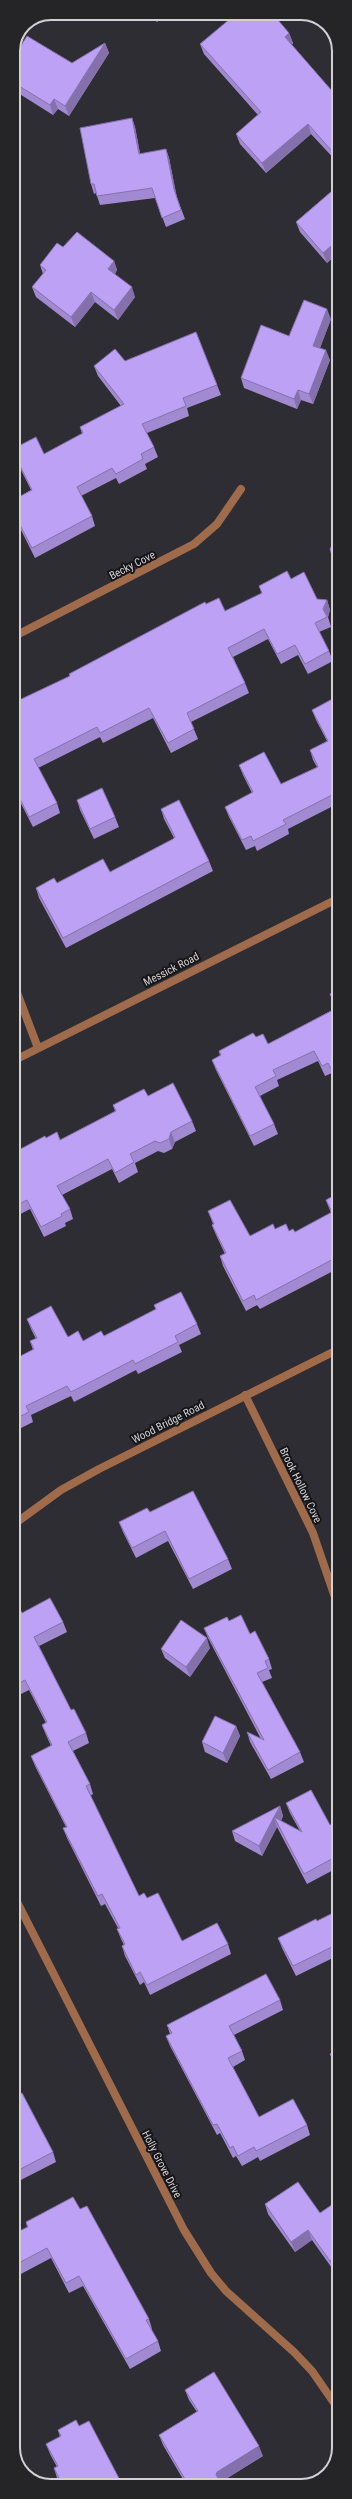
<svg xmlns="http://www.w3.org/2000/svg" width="352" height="2499" font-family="'Roboto Condensed',sans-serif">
<rect width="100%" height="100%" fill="#2e2d33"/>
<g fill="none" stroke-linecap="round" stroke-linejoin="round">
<g stroke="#9f6b4b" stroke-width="8">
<polyline points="13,637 194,544 217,524 241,489"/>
<polyline points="13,982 38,1048"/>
<polyline points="245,1395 313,1533 339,1609"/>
<polyline points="13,1525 61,1490 99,1469 339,1349"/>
<polyline points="13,1894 184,2230 211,2273 226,2291 294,2352 312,2371 339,2410"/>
</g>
<polyline stroke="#9f6b4b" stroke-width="8" points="13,1061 339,898"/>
</g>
<g fill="#a28ad2">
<polygon points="149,13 167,13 157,22"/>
<polygon points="289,33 293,43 292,45 339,99 339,164 311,134 266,173 240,144 236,134 258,115 204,54 200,44"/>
<polygon points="105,43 109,53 69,116 58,109 53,115 18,93 14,83 15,82 13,80 13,58 72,63"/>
<polygon points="132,118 135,127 140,154 166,149 169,158 177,198 185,219 166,227 155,198 100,205 96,193 94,194 91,184"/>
<polygon points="339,185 339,252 327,263 300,232 296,222"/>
<polygon points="63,247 114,261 117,270 115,274 135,297 118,320 95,302 75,327 36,297 32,287 43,274 40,265"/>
<polygon points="13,306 18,315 21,324 13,329"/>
<polygon points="331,319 320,348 330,360 313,404 301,400 297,409 244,388 241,378 289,336"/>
<polygon points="125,361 217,385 221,395 187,408 189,416 147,433 154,447 158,457 145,464 147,469 119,484 116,478 81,496 92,516 95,526 35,558 13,514 13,506 17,505 15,499 31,490 16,460 13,453 13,449 44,454 82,434 80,427 121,406 98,376 94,366"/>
<polygon points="339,526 339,562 333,560 330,550"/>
<polygon points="291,579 317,599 327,600 330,610 328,617 331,627 319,632 329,651 333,661 308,674 298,655 281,664 268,639 233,657 245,683 249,693 191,722 198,739 171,753 153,718 103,743 100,737 38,768 57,803 60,813 33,827 13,788 13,703 70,676 206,604 225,611 262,594 259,586"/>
<polygon points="339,698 339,807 337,804 288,829 289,834 257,851 255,846 246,850 229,817 225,807 252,793 243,775 239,765 281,784 317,767 313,760 310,750 327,741 316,720 312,710"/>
<polygon points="77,800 115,817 119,827 94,839 80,810"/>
<polygon points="161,809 209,861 213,871 66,948 39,898 36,888 110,872 173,839 174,838 164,819"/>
<polygon points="339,989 339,1087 332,1073 325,1076 318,1061 277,1080 279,1086 260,1096 274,1124 278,1134 254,1146 216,1070 212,1060 220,1056 219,1051 256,1037 268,1044 336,1008 330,994"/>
<polygon points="148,1096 192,1121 196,1131 175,1142 172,1149 164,1153 158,1151 135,1163 138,1172 119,1183 112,1169 62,1195 70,1209 73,1219 65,1223 66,1226 44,1237 30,1209 13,1218 13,1153 46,1138 60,1140 115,1111 113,1105"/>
<polygon points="339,1193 339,1268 260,1309 257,1305 246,1311 223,1266 220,1256 225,1254 216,1235 212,1225 213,1224 208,1211 250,1236 275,1229 295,1232 331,1213 326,1200"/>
<polygon points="154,1305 197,1324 201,1334 179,1345 182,1352 138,1374 136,1370 74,1402 71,1396 31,1415 33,1422 13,1432 13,1360 33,1350 30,1341 36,1339 31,1329 27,1319 68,1337 83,1341 104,1336 156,1310"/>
<polygon points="150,1512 228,1559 232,1569 193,1589 168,1541 136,1558 123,1532 119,1522"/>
<polygon points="13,1601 22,1613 63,1622 67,1632 39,1646 71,1710 86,1733 89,1743 73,1751 90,1784 93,1794 90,1796 139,1896 147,1898 182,1941 228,1944 231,1954 150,1995 144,1982 140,1985 125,1956 122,1946 124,1945 121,1939 117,1929 118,1928 105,1904 101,1906 67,1838 63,1828 66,1827 35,1766 31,1756 51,1746 46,1735 42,1725 46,1723 29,1690 13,1698"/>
<polygon points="229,1621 250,1634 269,1659 272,1669 269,1670 272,1678 262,1682 300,1752 304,1762 271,1779 250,1742 247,1732 261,1739 208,1638 204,1628"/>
<polygon points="210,1648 190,1677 165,1658 161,1649"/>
<polygon points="236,1726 240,1736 227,1763 205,1752 202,1742"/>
<polygon points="286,1803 330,1825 339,1821 339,1867 307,1884 277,1827 262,1856 235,1841 232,1831 280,1806 283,1816 281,1821 300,1831 290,1813"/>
<polygon points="339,1916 339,1955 296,1976 282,1948 278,1938 317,1921 333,1919"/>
<polygon points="280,2000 283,2010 234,2035 242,2051 245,2060 233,2067 259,2117 307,2125 310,2135 260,2161 258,2157 242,2166 236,2156 233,2158 220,2133 217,2135 170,2046 166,2036 170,2034 167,2025"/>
<polygon points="339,2005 339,2016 336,2007"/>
<polygon points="339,2048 339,2071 334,2064 330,2054"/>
<polygon points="13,2097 53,2152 56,2162 13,2184"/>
<polygon points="339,2200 339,2267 334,2271 312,2240 295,2252 268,2214 265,2204 320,2213"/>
<polygon points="80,2209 149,2319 152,2329 151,2330 158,2341 161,2351 130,2369 83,2286 69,2293 51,2258 19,2275 13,2265 13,2234 27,2227 26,2222"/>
<polygon points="185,2390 263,2456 221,2482 220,2483 221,2486 187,2486 163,2445 159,2435 197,2412 189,2400"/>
<polygon points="79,2426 123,2486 52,2485 51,2482 57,2478 54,2468 57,2467 50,2454 46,2444 60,2437 58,2430"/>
</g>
<g fill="#8471ab">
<polygon points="153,13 167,13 157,22"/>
<polygon points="289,33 293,43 289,47 285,37"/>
<polygon points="105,43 109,53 69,116 65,106"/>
<polygon points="54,99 58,109 53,115 50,105"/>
<polygon points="132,118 135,127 142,163 139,154"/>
<polygon points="308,124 311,134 266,173 262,163"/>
<polygon points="166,149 169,158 177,198 185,219 174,189"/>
<polygon points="339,239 339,252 327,263 323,253"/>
<polygon points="114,261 117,270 111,279 108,269"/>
<polygon points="132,287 135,297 118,320 114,310"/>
<polygon points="91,292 95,302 75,327 71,317"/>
<polygon points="327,309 331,319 317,356 313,346"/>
<polygon points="326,350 330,360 313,404 309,394"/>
<polygon points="298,390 301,400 297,409 294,399"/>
<polygon points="327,600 330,610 328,617 323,609"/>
<polygon points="171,1132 175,1142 172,1149 169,1139"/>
<polygon points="207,1638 210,1648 190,1677 186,1667"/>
<polygon points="236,1726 240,1736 227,1763 223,1753"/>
<polygon points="280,1806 283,1816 278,1826 274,1817"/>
<polygon points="274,1817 277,1827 262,1856 259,1846"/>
<polygon points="308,2230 312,2240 295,2252 291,2242"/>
<polygon points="339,2255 339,2267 334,2271 330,2261"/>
<polygon points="259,2446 263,2456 221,2482 220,2483 221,2486 212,2486 217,2472"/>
</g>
<g fill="#bca1f4" stroke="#8471ab">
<polygon points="237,13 272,13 289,33 285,37 339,99 339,159 308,124 262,163 236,134 261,112 200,44"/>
<polygon points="27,36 72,63 105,43 65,106 54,99 50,105 14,83 19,76 13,73 13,58"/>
<polygon points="132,118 139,154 166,149 174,189 181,210 162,218 152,188 97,196 94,184 91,184 80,128"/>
<polygon points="339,185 339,239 323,253 296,222"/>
<polygon points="77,232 114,261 108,269 132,287 114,310 91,292 71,317 32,287 46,270 40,265 57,243 63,247"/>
<polygon points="304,300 327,309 313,346 326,350 309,394 298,390 294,399 241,378 261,325 289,336"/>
<polygon points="13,306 18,315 13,317"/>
<polygon points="196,332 217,385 183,398 186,406 142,424 154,447 141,454 143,459 116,474 112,468 77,487 92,516 32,548 13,512 13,506 18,504 15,499 32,490 13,452 13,449 36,437 44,454 83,433 80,427 124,404 94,366 115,349 125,361"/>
<polygon points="339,426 339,440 334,428"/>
<polygon points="339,526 339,554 330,550"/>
<polygon points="287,571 291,579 304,572 317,599 327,600 323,609 327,617 315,623 329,651 305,664 295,645 277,654 264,629 228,648 245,683 187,713 194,729 168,743 149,708 100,733 97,727 34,759 57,803 29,817 13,785 13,703 70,676 69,674 205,602 206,604 219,598 225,611 262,593 259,586"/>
<polygon points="338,696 339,698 339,798 336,799 334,794 283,820 286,824 253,841 251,836 242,840 225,807 253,792 239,765 264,752 281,784 318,767 310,750 328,741 312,710"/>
<polygon points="102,788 115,817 90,829 77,800"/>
<polygon points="179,800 209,861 63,938 36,888 54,878 57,883 103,859 110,872 173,839 175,837 161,809"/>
<polygon points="339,989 339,1084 328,1063 322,1066 314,1051 273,1070 276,1076 255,1087 274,1124 250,1136 212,1060 221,1055 219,1051 253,1033 256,1037 263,1034 268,1044 337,1008 330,994"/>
<polygon points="173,1083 192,1121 171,1132 169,1139 160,1143 155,1141 130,1154 134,1162 115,1173 108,1159 57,1186 70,1209 61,1214 62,1216 41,1227 27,1200 13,1207 13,1153 45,1136 46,1138 57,1132 60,1140 116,1111 113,1105 144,1089 148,1096"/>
<polygon points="339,1193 339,1256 256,1300 254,1295 243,1301 220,1256 226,1253 212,1225 214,1224 208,1211 230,1200 250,1236 273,1224 275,1229 286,1224 289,1231 293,1229 295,1232 332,1212 326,1200"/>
<polygon points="181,1292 197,1324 175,1336 178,1342 135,1364 133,1360 71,1392 67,1386 26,1406 29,1412 13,1420 13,1360 34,1349 30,1341 37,1338 27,1319 51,1306 68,1337 78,1331 83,1341 101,1331 104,1336 156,1309 154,1305"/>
<polygon points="193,1491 228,1559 189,1579 165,1531 132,1548 119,1522 147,1508 150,1512"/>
<polygon points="50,1598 63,1622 34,1637 71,1710 74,1709 86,1733 68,1742 90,1784 86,1786 139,1896 144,1893 147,1898 158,1893 182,1941 217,1923 228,1944 147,1985 140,1972 136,1975 122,1946 125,1944 117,1929 120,1928 102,1894 98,1896 63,1828 67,1827 31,1756 52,1745 42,1725 47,1722 25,1680 13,1686 13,1601 15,1600 22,1613"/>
<polygon points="241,1615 250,1634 255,1631 269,1659 265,1661 268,1668 257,1673 300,1752 268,1770 247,1732 264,1740 204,1628 227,1617 229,1621"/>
<polygon points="181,1620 207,1638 186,1667 161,1649"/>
<polygon points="215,1716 236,1726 223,1753 202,1742"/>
<polygon points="311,1790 330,1825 339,1821 339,1855 304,1874 274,1817 259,1846 232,1831 280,1806 274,1817 302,1832 286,1803"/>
<polygon points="331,1914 333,1919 339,1916 339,1945 338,1944 293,1966 278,1938 316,1919 317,1921"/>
<polygon points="266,1974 280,2000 229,2026 242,2051 228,2058 259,2117 293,2099 307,2125 256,2151 254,2147 238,2156 233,2146 230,2148 217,2124 213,2125 166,2036 172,2033 167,2025"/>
<polygon points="339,2005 339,2012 336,2007"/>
<polygon points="339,2048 339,2067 330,2054"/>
<polygon points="22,2093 53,2152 13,2173 13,2097"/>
<polygon points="298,2182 320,2213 339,2200 339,2255 330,2261 308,2230 291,2242 265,2204"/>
<polygon points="73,2197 80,2209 87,2206 149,2319 146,2320 158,2341 126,2359 79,2276 66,2283 47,2248 15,2265 13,2262 13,2234 28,2227 26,2222"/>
<polygon points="214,2372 259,2446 217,2472 216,2475 220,2481 212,2486 200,2486 199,2484 197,2486 189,2486 159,2435 198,2411 185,2390"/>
<polygon points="76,2420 79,2426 89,2421 123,2486 51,2486 53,2485 51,2482 59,2478 54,2468 58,2466 46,2444 61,2436 58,2430"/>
</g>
<g text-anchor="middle" stroke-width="4" stroke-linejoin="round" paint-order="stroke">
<g font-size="11" fill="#d2d0d5" stroke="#161518">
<text transform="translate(132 565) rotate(-27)" y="4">Becky Cove</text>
<text transform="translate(171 969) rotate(-27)" y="4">Messick Road</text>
<text transform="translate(168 1422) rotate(-27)" y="4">Wood Bridge Road</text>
<text transform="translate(301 1485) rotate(64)" y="4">Brook Hollow Cove</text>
<text transform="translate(162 2164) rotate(63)" y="4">Holly Grove Drive</text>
</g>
</g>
<path d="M0 0H352V2499H0ZM51 20H301A31 31 0 0 1 332 51V2448A31 31 0 0 1 301 2479H51A31 31 0 0 1 20 2448V51A31 31 0 0 1 51 20Z" fill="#252427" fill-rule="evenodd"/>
<path fill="none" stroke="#d2d0d5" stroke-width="2" d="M51 20H301A31 31 0 0 1 332 51V2448A31 31 0 0 1 301 2479H51A31 31 0 0 1 20 2448V51A31 31 0 0 1 51 20Z"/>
</svg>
